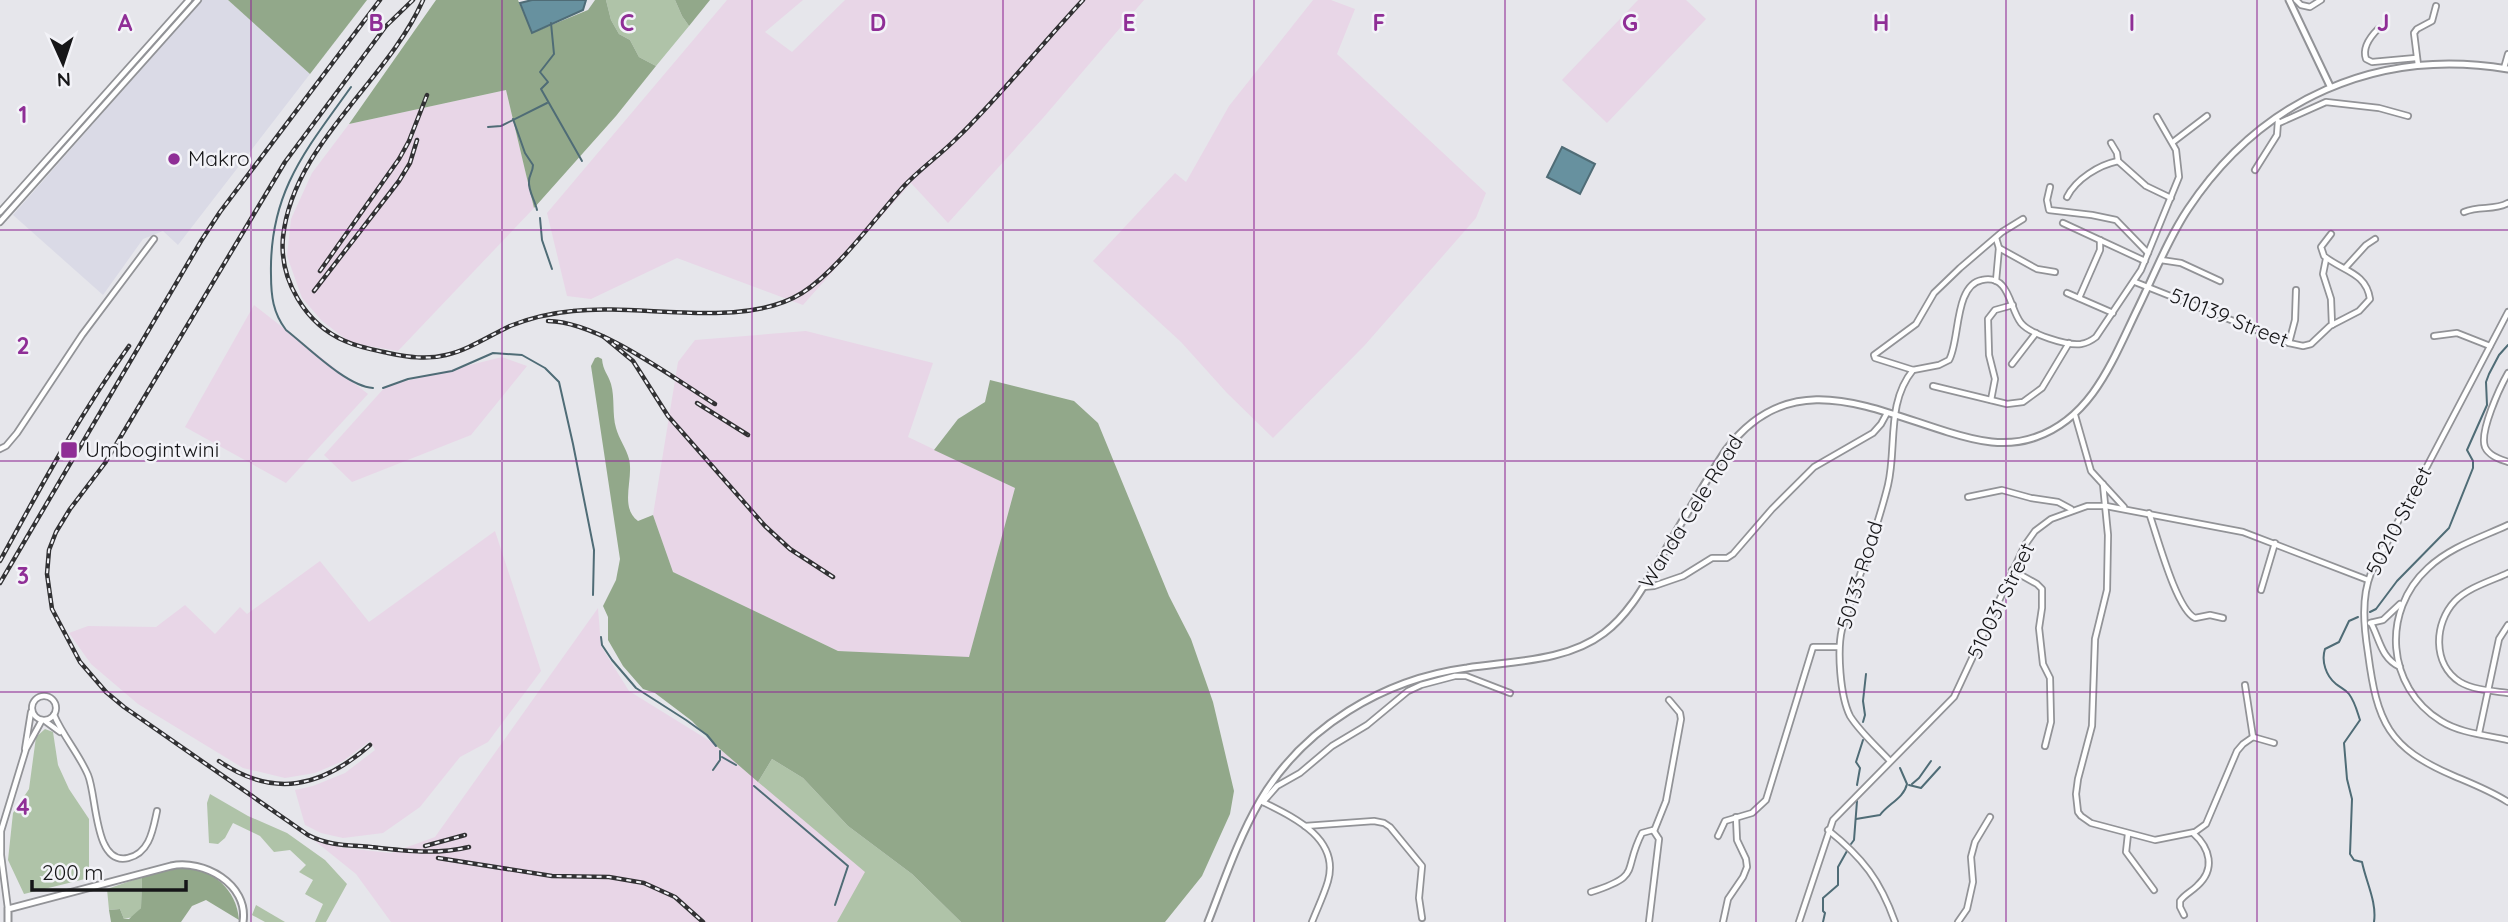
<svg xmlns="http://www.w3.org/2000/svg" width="2508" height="922" font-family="Quicksand,sans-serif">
<rect width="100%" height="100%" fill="#e6e6eb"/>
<polygon fill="#dadae6" points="202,0 228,0 310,74 178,245 163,231 143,239 103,295 13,215"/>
<g fill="#e8d6e7">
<polygon points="727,0 803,0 765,32 792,52 845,0 1144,0 1043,118 948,223 911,183 803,305 677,258 591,299 567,296 547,213"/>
<polygon points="1313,0 1331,0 1355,9 1337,54 1486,193 1476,218 1365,345 1273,438 1227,393 1181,342 1093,261 1175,173 1186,182 1229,106"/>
<polygon points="1638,0 1686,0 1706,19 1607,123 1562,80"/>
<polygon points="506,90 534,208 398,351 351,343 322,321 302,298 287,256 291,219 312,173 349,124"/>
<polygon points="254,305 368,394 286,483 185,427"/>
<polygon points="806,331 933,363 908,437 1015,488 969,658 838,651 673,572 653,515 678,362 695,340"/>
<polygon points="502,357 527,366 471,435 352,482 324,455 386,386"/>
<polygon points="495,531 541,671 488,742 460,757 420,807 383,833 343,838 321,833 305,825 295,790 313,786 345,773 375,750 370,741 343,761 315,773 285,778 243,768 138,704 91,664 69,633 88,626 156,627 185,605 215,634 240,607 247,614 320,561 369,622"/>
<polygon points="598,608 601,646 629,691 713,743 866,872 837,922 391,922 356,874 315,841 345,848 391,853 435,837"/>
</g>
<g fill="#afc3a8">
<polygon points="606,0 675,0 682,16 689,26 656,66 639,57 630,40 619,34 611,20"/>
<polygon points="45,729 53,732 58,765 69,789 89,819 89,878 24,894 8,860 13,813 29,789 36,737"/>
<polygon points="772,759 803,778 848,826 912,874 961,922 837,922 865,872 758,782"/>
<polygon points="210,794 248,816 287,833 325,860 347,884 326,922 315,922 323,904 305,894 313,880 299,872 306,865 290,850 274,852 260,836 233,823 225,838 218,844 209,843 207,803"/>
<polygon points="142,877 141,908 133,917 124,919 120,909 109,910 107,889"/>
<polygon points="256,905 285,922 265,922 252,915"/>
</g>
<g fill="#92a88a">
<polygon points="228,0 367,0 310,74"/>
<polygon points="436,0 518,0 532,33 588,10 595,0 606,0 611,20 619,34 630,40 639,57 656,66 616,116 534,208 506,90 349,124"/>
<polygon points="675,0 710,0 689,26 682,16"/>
<path d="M 598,357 L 602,359 C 603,371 608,374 611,384 C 615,398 612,414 616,428 C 619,439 626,448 629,459 C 634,479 619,507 638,521 L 653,515 L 673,572 L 838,651 L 969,657 L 1015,488 L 934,450 L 958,419 L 985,402 L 990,380 L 1074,401 L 1098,423 L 1169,596 L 1191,639 L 1213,702 L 1234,791 L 1230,814 L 1202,876 L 1165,922 L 961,922 L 912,874 L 848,826 L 803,778 L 772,759 L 758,782 L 713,743 L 692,721 L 655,693 L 643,689 L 623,666 L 608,640 L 608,617 L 603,606 L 616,580 L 620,559 L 591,366 L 595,358 Z"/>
<path d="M 175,868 C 207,864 237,887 239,920 L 206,900 L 192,906 L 181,922 L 111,922 L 109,910 L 120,909 L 124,919 L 129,919 L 141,908 L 142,877 Z"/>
</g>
<g fill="#67919f" stroke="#4f6c76" stroke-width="2">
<polygon points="532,0 586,0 583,10 532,33 520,3"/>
<polygon points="1562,147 1595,164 1580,194 1547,177"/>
</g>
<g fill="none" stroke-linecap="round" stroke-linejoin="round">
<g stroke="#4f6c76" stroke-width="2">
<polyline points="551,23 554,54 540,72 548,82 541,89 582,161"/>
<path d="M 351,87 C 306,150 269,192 271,275 C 271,296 273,313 286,330 C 308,347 346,386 373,388"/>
<path d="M 513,119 L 525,153 L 533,165 C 533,172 529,175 529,181 C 528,191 535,200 537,210"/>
<polyline points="488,127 501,126 547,103"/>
<polyline points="540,218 542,240 552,269"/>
<polyline points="383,388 408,379 452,371 493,353 522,355 545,368 559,382 573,444 594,550 593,595"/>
<polyline points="2370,612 2376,609 2397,581 2449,528 2473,468 2473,461 2467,450 2487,405 2486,382 2489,374 2499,355 2508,345"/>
<path d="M 2358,617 L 2349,621 L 2339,642 L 2325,649 C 2321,661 2326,676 2336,684 C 2341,688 2345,689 2349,694 C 2355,702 2357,711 2360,720 L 2344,743 L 2347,779 L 2352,799 L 2350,854 L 2354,860 L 2362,862 C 2366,882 2377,902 2374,922"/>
<polyline points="601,637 602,645 612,660 636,688 686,720 707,735 716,746"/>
<polyline points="1863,722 1865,715 1863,701 1866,674"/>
<polyline points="722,757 736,765"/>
<polyline points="713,770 720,760 720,751"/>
<polyline points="1912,784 1919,778 1931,761"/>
<polyline points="1857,785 1860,768 1856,762 1863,740"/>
<polyline points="1909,785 1921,788 1940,767"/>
<polyline points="754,786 848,866 835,905"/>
<path d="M 1856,819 L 1880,815 C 1888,804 1904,798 1907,784 L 1900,768"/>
<polyline points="1851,844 1854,840 1857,801"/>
<polyline points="1823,922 1825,913 1823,911 1823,898 1838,885 1838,867 1847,851"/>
</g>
<defs>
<g id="minor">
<polyline points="2296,0 2301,5 2310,7 2321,0"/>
<path d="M 2378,29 C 2370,37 2362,48 2366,59 L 2372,62 L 2416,58"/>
<polyline points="2418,65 2414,33 2417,29 2432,21 2436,6"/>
<polyline points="2504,68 2508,54"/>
<polyline points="2279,123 2326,102 2379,108 2408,116"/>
<polyline points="2173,142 2207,116"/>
<polyline points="2111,143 2117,153 2118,161"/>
<polyline points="2255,170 2277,135 2278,121"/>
<polyline points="2050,187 2047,200 2049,210 2092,215 2116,220 2148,253"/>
<path d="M 2067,197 C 2076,179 2099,165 2118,161 L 2146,186 L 2171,198"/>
<polyline points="0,212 189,0"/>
<path d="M 2464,212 C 2480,205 2494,211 2508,203"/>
<polyline points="0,222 198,0"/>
<polyline points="2063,223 2145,261"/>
<polyline points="1999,248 2037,269 2055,272"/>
<polyline points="2326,259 2323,274 2331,299 2332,325"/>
<polyline points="2161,260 2181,263 2220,281"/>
<polyline points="2346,267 2366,245 2375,239"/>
<polyline points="1996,281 1999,248 1996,238"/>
<path d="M 2135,282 L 2289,343 L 2303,346 L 2311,344 L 2330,326 L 2359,311 L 2370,299 C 2366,272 2342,271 2324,256 L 2321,247 L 2331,234"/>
<polyline points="2067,293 2113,313"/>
<polyline points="2079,298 2100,250 2100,240"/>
<path d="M 2508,312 L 2371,573 C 2361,598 2364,627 2368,653 C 2377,722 2388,748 2454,776 C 2473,784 2491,791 2508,802"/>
<polyline points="2434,336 2457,333 2490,346"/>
<polyline points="2289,343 2295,320 2296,290"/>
<polyline points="2012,364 2036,333"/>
<polyline points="1913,370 1875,358 1874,355 1916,324 1934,293 1960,268 2002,232 2023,219"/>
<path d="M 2508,373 C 2500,387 2479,432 2485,447 C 2489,456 2500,459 2508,462"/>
<polyline points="1933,386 2007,404 2023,402 2042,388 2069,343"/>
<polyline points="1991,400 1995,379 1989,355 1988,319 1995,310 2013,305"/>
<polyline points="2075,415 2091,471 2124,507"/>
<polyline points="0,449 6,446 17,433 82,335 154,239"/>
<polyline points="2103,484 2108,535 2107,590 2095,639 2092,726 2078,779 2076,794 2078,812 2081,816 2091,823 2155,840 2195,832 2206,824 2237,751 2243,744 2253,737 2245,685"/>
<polyline points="1968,497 2002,490 2031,498 2058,502 2071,509"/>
<path d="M 2149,513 C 2157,535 2176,609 2195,618 L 2210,615 L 2223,618"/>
<path d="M 2508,525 C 2480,538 2450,547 2428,568 C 2381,611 2386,687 2441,721 C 2460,733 2486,735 2508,740"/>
<polyline points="2012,570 2037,584 2042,589 2042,608 2039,628 2043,664 2050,678 2051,722 2045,746"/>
<path d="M 2508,573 C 2491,581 2469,587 2455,601 C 2434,623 2432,664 2460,682 C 2473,690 2494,691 2508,693"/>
<polyline points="1643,587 1654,586 1683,576 1712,558 1727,558 1733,554 1772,509 1814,467 1873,433 1881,424 1887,413"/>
<polyline points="2261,590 2275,543"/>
<polyline points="2370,623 2383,620 2400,604"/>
<path d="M 2371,623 C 2380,640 2381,658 2400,667"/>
<circle cx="44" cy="708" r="12"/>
<path d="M 54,715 C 63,736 79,754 88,775 C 97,796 94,866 128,858 C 150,853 153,829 157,811"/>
<polyline points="45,721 60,732"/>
<polyline points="2479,733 2499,639 2508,625"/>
<polyline points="2253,737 2274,743"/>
<polyline points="25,749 31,712"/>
<path d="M 1890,761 C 1877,747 1860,732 1850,716 C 1840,696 1837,650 1842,629 C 1857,581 1876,534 1888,485 C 1897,447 1886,403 1913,370 L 1939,365 L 1949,360 C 1960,341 1954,285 1982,280 C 2010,274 2009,308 2021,323 C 2030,334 2067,346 2081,344 C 2087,343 2091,341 2096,337 L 2141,270 L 2179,177 L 2176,150 L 2157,117"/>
<path d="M 1261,801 C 1293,817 1340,838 1328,881 C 1324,895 1317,909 1312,922"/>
<polyline points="1263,802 1277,786 1300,773 1332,746 1367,725 1408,691 1421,685 1455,676 1466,676 1510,693"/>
<polyline points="1305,826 1374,821 1384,823 1390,827 1422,866 1419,898 1422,918"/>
<path d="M 1828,830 C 1863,858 1880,880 1895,922"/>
<polyline points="1654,831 1666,801 1681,719 1680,713 1669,700"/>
<polyline points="2128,834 2126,852 2154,890"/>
<polyline points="1718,836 1725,821 1752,813 1766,800 1813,647 1839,647"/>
<path d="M 1591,892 C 1643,875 1622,872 1642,833 L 1653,830 L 1659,839 L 1649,922"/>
<polyline points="8,909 1,855 1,831 26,749 42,720"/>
<path d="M 2184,915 L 2180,907 L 2180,901 C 2185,894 2191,892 2197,886 C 2216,869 2210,848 2193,833"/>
<polyline points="1723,922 1728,899 1743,877 1747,867 1746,859 1737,840 1736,817"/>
<polyline points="1799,922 1833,820 1954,697 2025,545 2035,531 2051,519 2087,506 2106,506 2243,532 2368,580"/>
<polyline points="1958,922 1967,909 1973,882 1971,857 1975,842 1990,817"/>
</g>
<g id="tertiary">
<polyline points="2289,0 2330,86"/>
<path d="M 8,922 L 8,909 L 171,866 C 203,859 249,884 243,922"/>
<path d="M 1208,922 C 1224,881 1238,839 1260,801 C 1303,727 1384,679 1467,668 C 1511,661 1566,662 1604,633 C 1632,612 1648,578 1666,549 C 1686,515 1705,482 1726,450 C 1789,366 1867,407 1948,432 C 1977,441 2006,448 2036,437 C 2093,417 2113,359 2138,308 C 2154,275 2168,239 2188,209 C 2261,99 2377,47 2508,69"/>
</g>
</defs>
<use href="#minor" stroke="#929397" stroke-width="8"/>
<use href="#tertiary" stroke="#929397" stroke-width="9"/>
<use href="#minor" stroke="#fff" stroke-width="4.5"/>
<use href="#tertiary" stroke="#fff" stroke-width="5"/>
<defs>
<g id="rail">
<path d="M 413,0 L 386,26 L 285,162 L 105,463 L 70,509 L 56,532 L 49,550 L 47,574 L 52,609 L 80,662 L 106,692 L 124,707 L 308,835 C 329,846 349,845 371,847 C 405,851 436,855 469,847"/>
<path d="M 423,0 C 387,82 293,144 283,237 C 279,279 305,324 345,341 C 358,347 374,350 388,353 C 408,357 426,360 446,355 C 468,350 489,336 510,326 C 530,318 552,313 573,311 C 641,303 743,330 802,293 C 837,271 875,218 904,186 C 920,169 940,155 957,138 C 1001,95 1041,45 1083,0"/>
<polyline points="320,271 399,159 409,141 427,95"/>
<polyline points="314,291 399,181 410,163 417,140"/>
<path d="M 548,321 C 599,322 670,376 715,404"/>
<polyline points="604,337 633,361 668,416 765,526 790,549 833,577"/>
<polyline points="697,403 748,435"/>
<path d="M 0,561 C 40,488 80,414 129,346"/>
<polyline points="0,583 201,241 220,212 380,0"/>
<path d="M 219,761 C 274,799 322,787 370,745"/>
<polyline points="425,846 465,835"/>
<polyline points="438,858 552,876 609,877 644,883 675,897 703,922"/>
</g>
</defs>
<use href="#rail" stroke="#313133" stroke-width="4.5"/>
<use href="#rail" stroke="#f3f3f8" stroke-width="2" stroke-dasharray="5" stroke-linecap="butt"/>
</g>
<path fill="none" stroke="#8f2e96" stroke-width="2" stroke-opacity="0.55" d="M 251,0 L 251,922M 502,0 L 502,922M 752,0 L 752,922M 1003,0 L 1003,922M 1254,0 L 1254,922M 1505,0 L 1505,922M 1756,0 L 1756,922M 2006,0 L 2006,922M 2257,0 L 2257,922M 0,230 L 2508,230M 0,461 L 2508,461M 0,692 L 2508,692"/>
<g fill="#8f2e96" stroke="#f3f3f8" stroke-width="2.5">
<circle cx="174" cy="159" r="7"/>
<rect x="60" y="441" width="18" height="18" rx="3.5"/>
</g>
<g text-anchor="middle" stroke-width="5" stroke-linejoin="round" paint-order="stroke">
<g font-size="21" fill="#161618" stroke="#f3f3f8" text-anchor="start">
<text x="188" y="166">Makro</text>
<text x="85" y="457">Umbogintwini</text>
</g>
<g font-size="21" fill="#161618" stroke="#f3f3f8">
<text transform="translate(2229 318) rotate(22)" y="7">510139 Street</text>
<text transform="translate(1691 512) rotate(-58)" y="7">Wanda Cele Road</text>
<text transform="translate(2399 521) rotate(-63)" y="7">50210 Street</text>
<text transform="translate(1860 575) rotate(-73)" y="7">50133 Road</text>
<text transform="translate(2001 601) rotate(-64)" y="7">510031 Street</text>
</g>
</g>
<g font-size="23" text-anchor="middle" font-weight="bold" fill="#8f2e96" stroke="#f3f3f8" stroke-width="5" stroke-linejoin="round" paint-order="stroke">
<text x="125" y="31">A</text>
<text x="376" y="31">B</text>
<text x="627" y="31">C</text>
<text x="878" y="31">D</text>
<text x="1129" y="31">E</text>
<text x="1379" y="31">F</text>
<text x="1630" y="31">G</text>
<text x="1881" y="31">H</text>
<text x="2132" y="31">I</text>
<text x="2383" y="31">J</text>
<text x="23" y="123">1</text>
<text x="23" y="354">2</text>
<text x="23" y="584">3</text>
<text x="23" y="815">4</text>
</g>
<g transform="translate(63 63) rotate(177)" stroke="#f3f3f8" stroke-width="5" paint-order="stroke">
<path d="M0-5L12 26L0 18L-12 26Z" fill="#161618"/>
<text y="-10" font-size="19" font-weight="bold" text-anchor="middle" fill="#161618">N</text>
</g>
<path d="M32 880v10h154v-10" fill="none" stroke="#161618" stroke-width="3.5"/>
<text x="42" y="880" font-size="21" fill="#161618" stroke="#f3f3f8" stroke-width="5" paint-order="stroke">200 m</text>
</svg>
